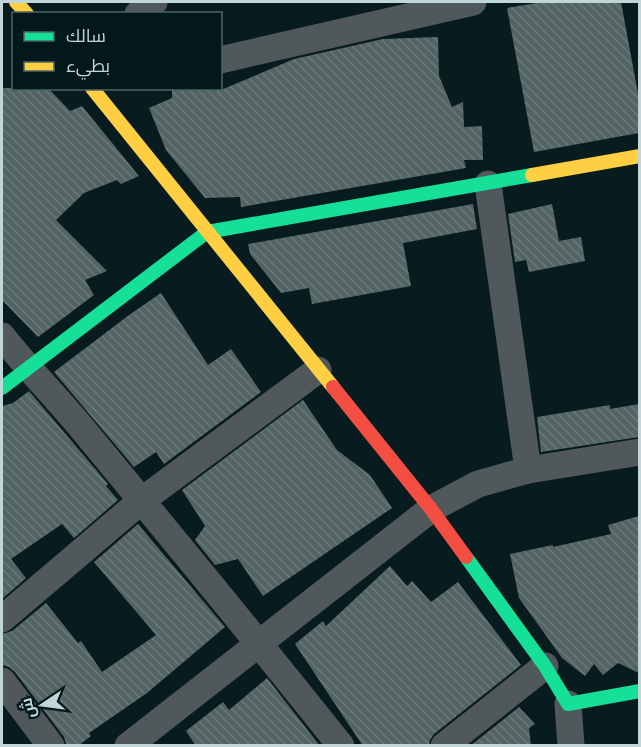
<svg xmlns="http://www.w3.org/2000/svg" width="641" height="747" font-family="'PT Sans',Cairo,sans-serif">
<defs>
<pattern id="building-back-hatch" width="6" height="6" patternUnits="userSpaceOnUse" patternTransform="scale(1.5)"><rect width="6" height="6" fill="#536463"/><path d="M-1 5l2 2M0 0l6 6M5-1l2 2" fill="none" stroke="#6a7979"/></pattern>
</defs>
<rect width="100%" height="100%" fill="#081b1e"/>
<g fill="url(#building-back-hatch)">
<polygon points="543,2 621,2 639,99 639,133 534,152 507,8"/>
<polygon points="438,37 439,76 452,107 463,102 464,127 482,126 483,160 464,160 466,168 241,207 240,197 205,198 166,150 149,108 172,98 172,88 221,88 221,90 294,59 383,39"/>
<polygon points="2,88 48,88 70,111 82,106 139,176 121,184 117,180 84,193 56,220 107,271 85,280 94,295 38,337 2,300"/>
<polygon points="473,204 477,229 403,243 411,286 312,304 309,288 281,293 250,254 248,244"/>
<polygon points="552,204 559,241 581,237 585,261 529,272 526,260 515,262 508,214"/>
<polygon points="161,293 208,365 231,349 261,392 164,464 156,452 134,467 54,372 129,315"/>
<polygon points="29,391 108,484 106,486 118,500 74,538 62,524 11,559 26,578 2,599 2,406 13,403"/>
<polygon points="303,400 337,450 370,475 392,508 263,596 238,559 215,565 195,540 205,526 182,490"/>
<polygon points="639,404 639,437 541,452 537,417 610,405 610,409"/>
<polygon points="639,516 639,673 618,663 603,675 594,664 585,676 562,658 519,598 510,554 553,545 553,547 611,534 608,525"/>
<polygon points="138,524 225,627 147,693 89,733 91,736 78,746 67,746 64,737 15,672 9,667 2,665 2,634 12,631 46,603 78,643 81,641 102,672 156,635 94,562"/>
<polygon points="390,566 407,586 412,581 431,602 458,582 521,665 434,734 430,740 429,746 363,746 295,644 323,621 326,626"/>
<polygon points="267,678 320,746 196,746 186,731 223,702 229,710"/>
<polygon points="519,707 535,724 529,728 531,746 470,746"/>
</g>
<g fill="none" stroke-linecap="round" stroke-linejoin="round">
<g stroke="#51585b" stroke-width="27">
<polyline points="138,14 154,2"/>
<polyline points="220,60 473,2"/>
<polyline points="488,184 528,470"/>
<path d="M 2,336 C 28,369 58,399 85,432 C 171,536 257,640 341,746"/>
<polyline points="2,619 141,501 318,370"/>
<polyline points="2,681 51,746"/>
<polyline points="568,704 571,746"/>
<polyline points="128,746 431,509 478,484 528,470 640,452"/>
<polyline points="444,746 545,666"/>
</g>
<g stroke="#16e098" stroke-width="14">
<polyline points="2,388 207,232 532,175"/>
<polyline points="466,557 545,666 568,704 640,691"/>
</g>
<g stroke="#ffcf43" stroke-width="14">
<polyline points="16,2 27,14"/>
<polyline points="92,88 333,387"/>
<polyline points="532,175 640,156"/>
</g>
<polyline stroke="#f24e42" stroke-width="14" points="333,387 431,509 466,557"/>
</g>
<rect width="641" height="747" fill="none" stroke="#c0d6d9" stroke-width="6"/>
<rect x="12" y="12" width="210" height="78" fill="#02181a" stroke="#4e6466" stroke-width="1.5"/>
<rect x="24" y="32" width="30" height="9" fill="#16e098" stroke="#4e6466" stroke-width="1.5"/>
<text x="66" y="42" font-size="18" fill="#c0d6d9">سالك</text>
<rect x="24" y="62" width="30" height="9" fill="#ffcf43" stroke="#4e6466" stroke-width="1.5"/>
<text x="66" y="72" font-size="18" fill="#c0d6d9">بطيء</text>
<g transform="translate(42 705) rotate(257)" stroke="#02181a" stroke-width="4.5" paint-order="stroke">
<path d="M0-4.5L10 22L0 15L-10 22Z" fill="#c0d6d9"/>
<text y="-9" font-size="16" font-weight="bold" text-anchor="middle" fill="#c0d6d9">ش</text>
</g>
</svg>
